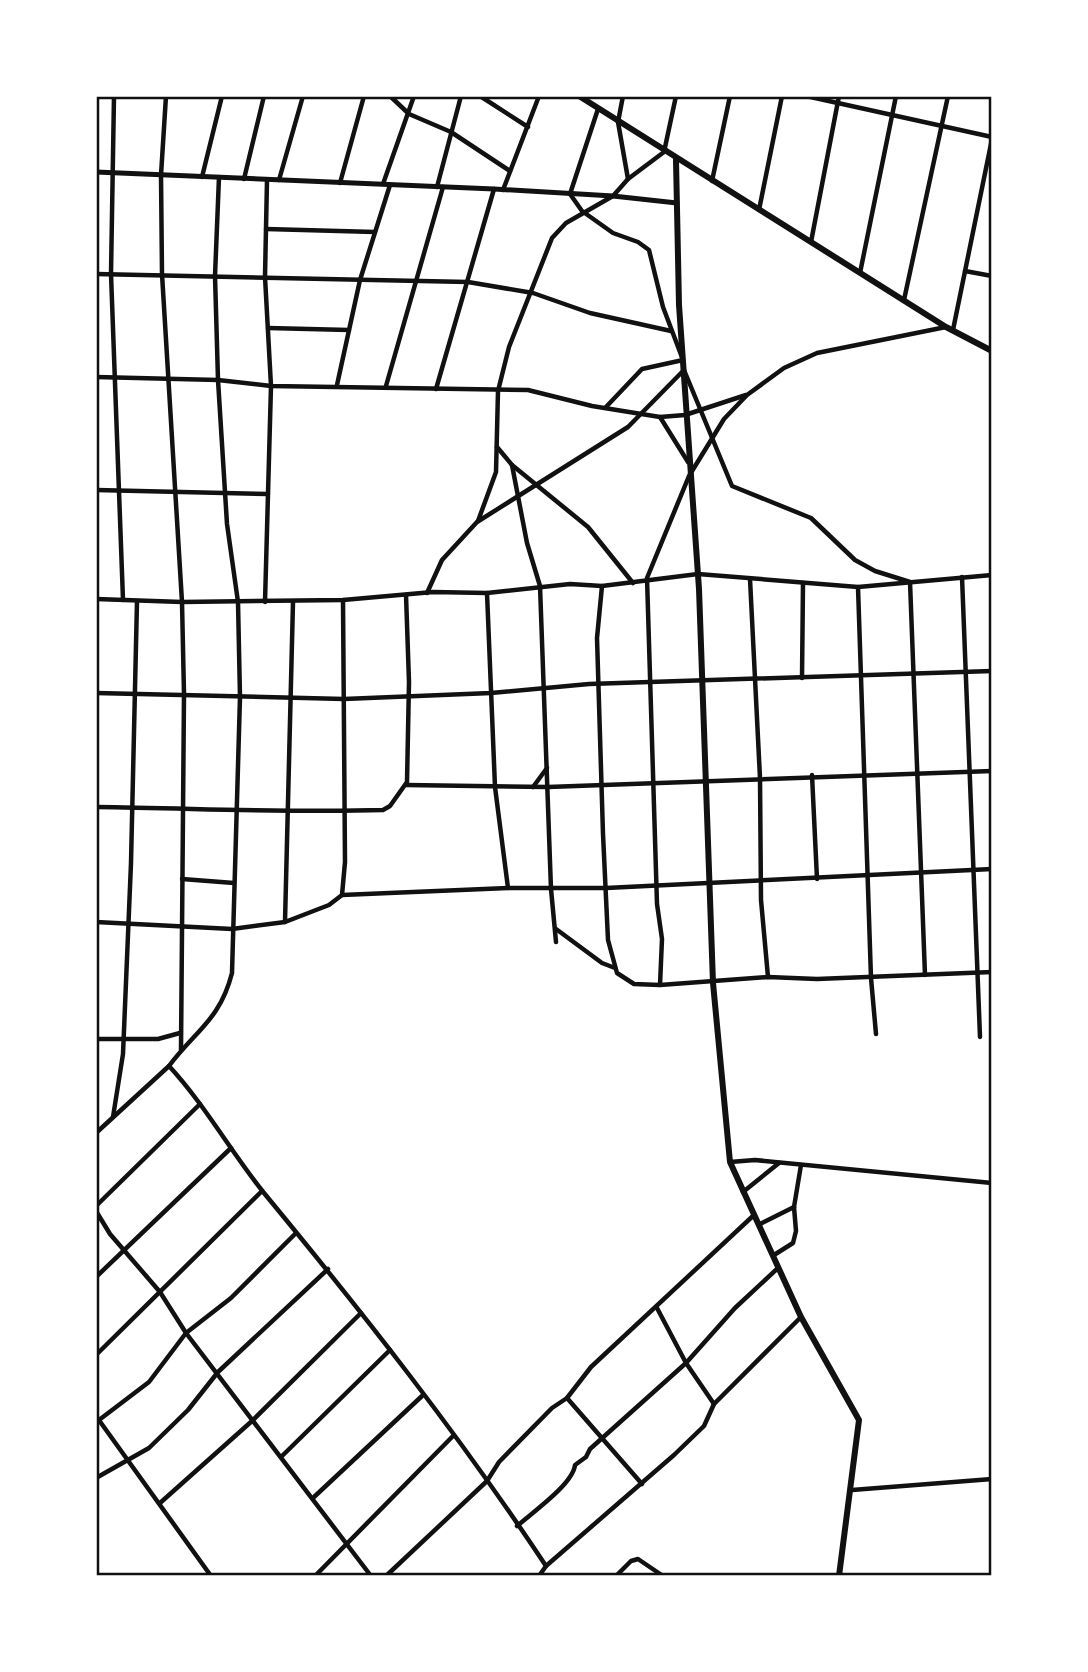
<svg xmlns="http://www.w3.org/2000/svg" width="1088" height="1672" font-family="Karla,sans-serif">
<rect width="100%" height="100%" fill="#fff"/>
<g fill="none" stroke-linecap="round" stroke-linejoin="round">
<g stroke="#111" stroke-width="4.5">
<polyline points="114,96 111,274 123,600"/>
<polyline points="166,96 161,175 162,274 182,602 184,694 181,1050"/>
<polyline points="390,96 409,114 451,132 510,171"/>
<polyline points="480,96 528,127"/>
<polyline points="623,96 618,122 628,179"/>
<polyline points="806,96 992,137"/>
<polyline points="598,109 570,194 582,211 613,233 638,242 649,250 663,307 683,360 642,369 606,407"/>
<polyline points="202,177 222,96"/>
<polyline points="244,179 264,96"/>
<polyline points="279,180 303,96"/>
<polyline points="712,181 730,96"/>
<polyline points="340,183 364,96"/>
<polyline points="383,184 414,96"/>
<polyline points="437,187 461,96"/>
<polyline points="503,190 539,96"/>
<polyline points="759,210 782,96"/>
<polyline points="266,229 375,232"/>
<polyline points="811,242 839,96"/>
<polyline points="965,271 992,276"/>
<polyline points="860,273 896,96"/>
<polyline points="96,274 468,282 533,293 590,313 671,331"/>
<polyline points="904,300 948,96"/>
<polyline points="268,328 349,330"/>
<polyline points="953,330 992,139"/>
<polyline points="96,377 218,380 271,386 528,390 592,406 660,417 685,415 746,395"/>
<polyline points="337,385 360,280 390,185"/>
<polyline points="386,386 443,187"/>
<polyline points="436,389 494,189"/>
<polyline points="660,417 688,462"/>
<polyline points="497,447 512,465 588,527 633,583"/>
<polyline points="512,465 527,543 540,586 551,889 556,942"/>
<polyline points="96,490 268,494"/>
<polyline points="478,521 496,472 498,391 509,347 552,238 566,223 613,196 628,179 664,152 676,96"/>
<polyline points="962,577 980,1037"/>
<polyline points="750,579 760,778 761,900 768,977"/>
<polyline points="602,586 597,638 603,834 608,940 617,973 634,984 660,985 768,977 817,979 992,972"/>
<polyline points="858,587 871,978 876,1034"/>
<polyline points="427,593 442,560 477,522 628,427 684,370 732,486 811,518 855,560 875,571 910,582 925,975"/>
<polyline points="487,593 495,787 508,888"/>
<polyline points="96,599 182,602 343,600 433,592 487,593 570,584 602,586 698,574 858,587 992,575"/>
<polyline points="265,602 271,386 265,277 267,180"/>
<polyline points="802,678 803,583"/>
<polyline points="96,693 344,699 491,693 589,684 992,671"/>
<polyline points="812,775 817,879"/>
<polyline points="406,785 548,787 992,771"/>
<polyline points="533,787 547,768"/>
<path d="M 96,807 C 192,808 287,813 383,810 L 390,806 L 407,782 L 409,682 L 406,595"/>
<polyline points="182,879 234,883"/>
<polyline points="342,895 508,888 606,888 992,869"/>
<polyline points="96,922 232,929 285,922 293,602"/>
<polyline points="285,922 329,905 342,895 345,862 343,600"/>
<polyline points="556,929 602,963 615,968"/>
<polyline points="660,985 662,939 657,904 647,578 689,476 724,419 747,395 784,368 817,353 946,327"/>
<polyline points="96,1039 158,1039 180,1033"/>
<path d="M 169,1066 C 196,1030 220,1020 232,973 L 240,697 L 238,602 L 227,524 L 218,380 L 215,276 L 219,177"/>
<polyline points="113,1117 123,1054 131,863 137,601"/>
<path d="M 96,1133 L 169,1066 C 205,1105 231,1152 264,1193 C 363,1313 460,1436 546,1566"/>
<polyline points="730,1162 755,1160 992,1183"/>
<polyline points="743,1192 779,1163"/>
<polyline points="96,1206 200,1104"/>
<polyline points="96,1211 110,1234 160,1292 186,1333 371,1576"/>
<polyline points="760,1224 794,1207"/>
<polyline points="774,1255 793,1243 796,1231 794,1207 801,1165"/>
<polyline points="96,1277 231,1148"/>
<polyline points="657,1308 686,1363 714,1404"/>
<polyline points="96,1355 262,1191"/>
<polyline points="567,1398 642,1484"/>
<polyline points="96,1416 211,1576"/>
<polyline points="99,1420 149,1382 186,1333 231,1298 296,1233"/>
<polyline points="281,1457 390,1350"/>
<polyline points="96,1478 149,1448 188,1410 218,1372 328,1269"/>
<polyline points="852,1490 992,1479"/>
<polyline points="314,1497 422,1396"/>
<polyline points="160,1503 252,1421 361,1313"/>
<path d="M 517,1526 C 533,1512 573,1484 575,1465 L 586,1457 L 590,1449 L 686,1363 L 735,1308 L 778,1268"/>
<polyline points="315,1576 453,1436"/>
<polyline points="386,1576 487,1481 499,1462 552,1408 567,1398 591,1367 754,1215"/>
<polyline points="539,1576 546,1566 674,1455 704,1426 714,1404 801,1317"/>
<polyline points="616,1576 631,1561 638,1559 663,1576"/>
</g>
<polyline stroke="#111" stroke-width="5" points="96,172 494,189 613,196 677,203"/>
<g stroke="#111" stroke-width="6">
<polyline points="579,96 946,327 992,351"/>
<polyline points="676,160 679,305 699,589 713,983 730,1162 801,1317 859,1420 839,1576"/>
</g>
</g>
<rect width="1088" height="1672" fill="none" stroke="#ffffff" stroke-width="196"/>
<rect x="98" y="98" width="892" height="1476" fill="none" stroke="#111" stroke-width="2.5"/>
</svg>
